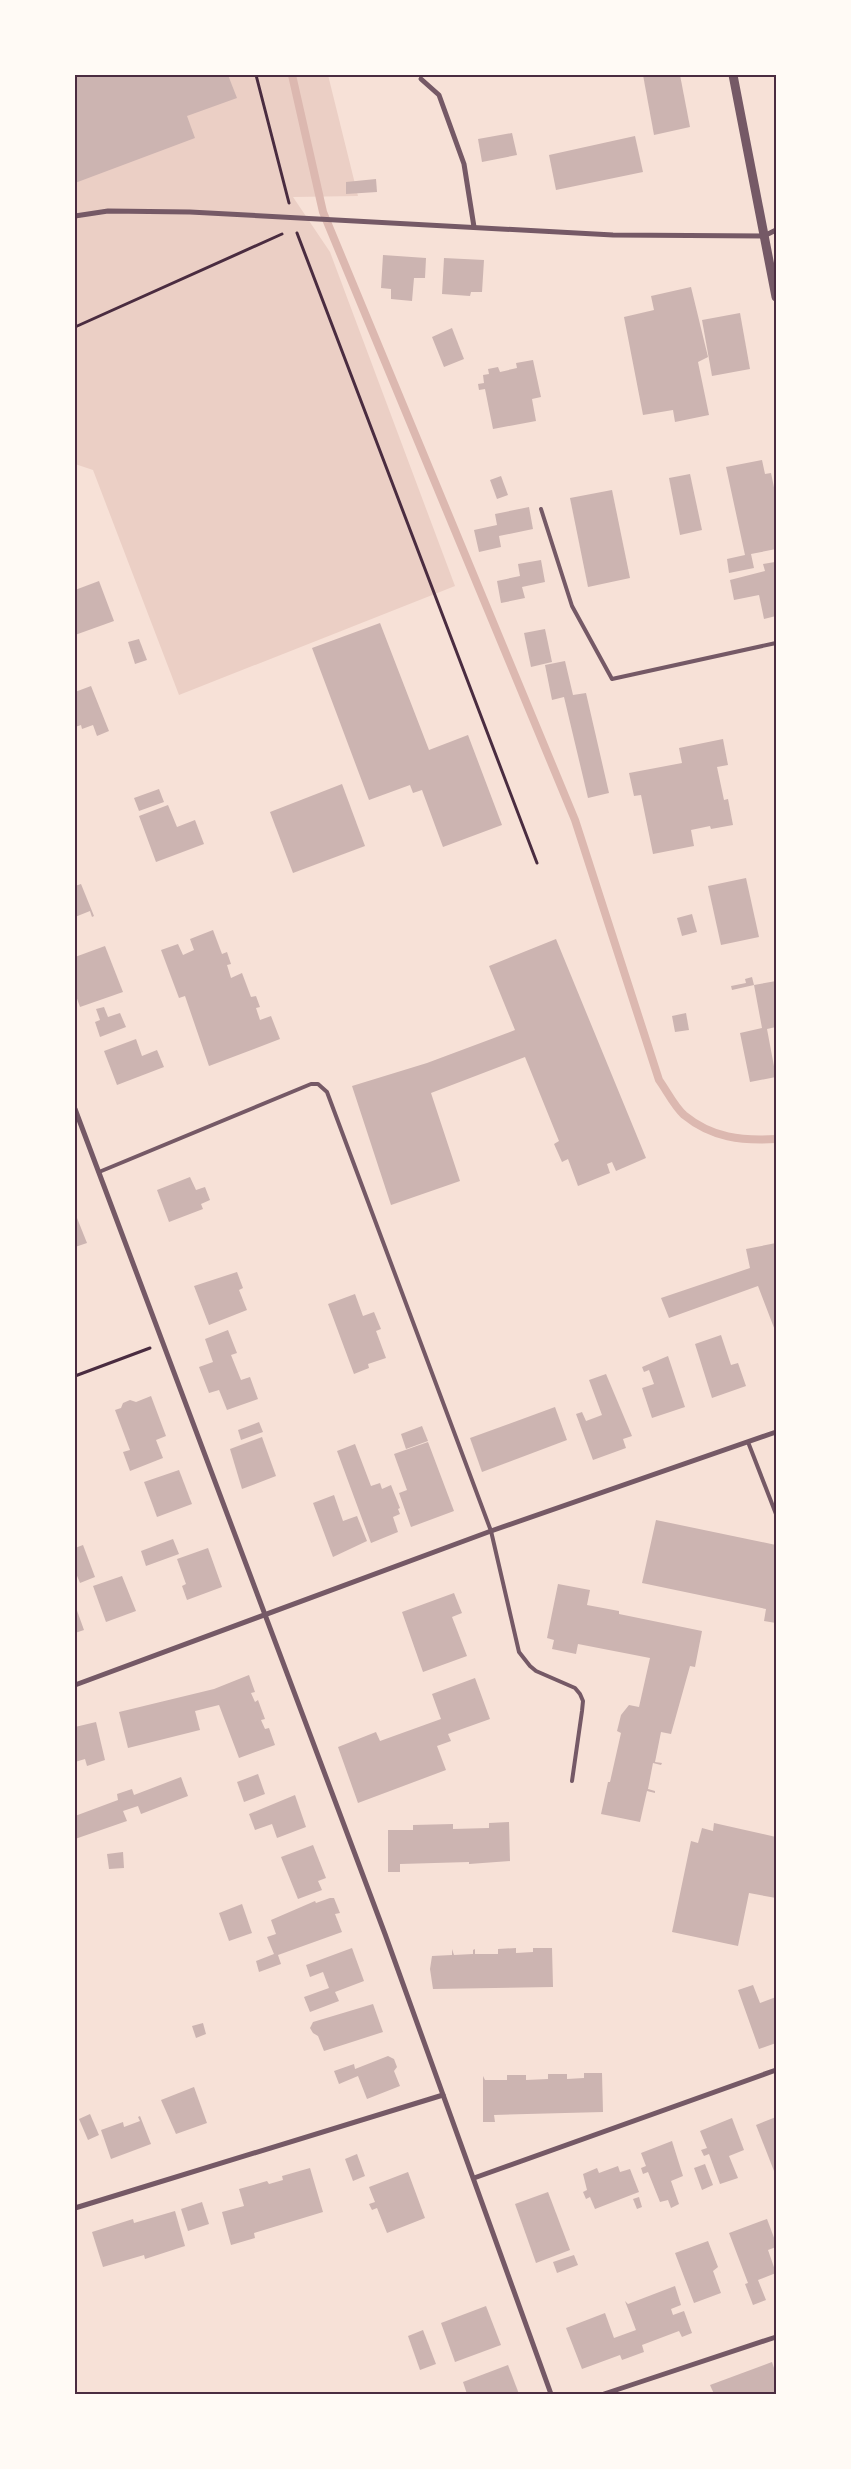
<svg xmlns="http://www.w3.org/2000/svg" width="851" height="2469" font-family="Signika,sans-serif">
<rect width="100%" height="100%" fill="#f7e1d7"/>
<polygon fill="#ebcfc5" points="75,75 328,75 358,196 293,197 330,252 455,586 179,695 93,470 75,464"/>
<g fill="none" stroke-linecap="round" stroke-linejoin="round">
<path stroke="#dcb8b0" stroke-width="8" d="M 292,75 L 323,212 L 575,820 L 659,1080 C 667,1091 674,1106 684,1115 C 712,1138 742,1141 776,1139"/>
</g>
<g fill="#ccb4b1">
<polygon points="75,75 228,75 237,98 187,116 195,138 75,183"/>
<polygon points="643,75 680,75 690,127 654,135"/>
<polygon points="512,133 517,155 482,162 478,139"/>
<polygon points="635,136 643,172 556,190 549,155"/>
<polygon points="376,179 377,192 346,194 346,182"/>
<polygon points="383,255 426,258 425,278 414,278 412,301 391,299 391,289 381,288"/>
<polygon points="444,258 484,260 482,292 471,292 470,296 442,294"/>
<polygon points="691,287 708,357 698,362 709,415 675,422 673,410 643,415 624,317 654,310 651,296"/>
<polygon points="740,313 750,369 712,376 702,320"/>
<polygon points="452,328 464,359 444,367 432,337"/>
<polygon points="533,360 541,397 532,399 536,421 493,429 485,389 479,390 478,384 484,383 483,375 489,374 488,369 498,367 500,372 517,368 516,363"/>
<polygon points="762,460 765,474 771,473 776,497 776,549 751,554 754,568 729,573 727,559 745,555 726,467"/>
<polygon points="690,474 702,530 680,535 669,478"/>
<polygon points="501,476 508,495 497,499 490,480"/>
<polygon points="612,490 630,578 588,587 570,498"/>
<polygon points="529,507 533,529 499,536 501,547 479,552 474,530 497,525 495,514"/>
<polygon points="541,560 545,582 522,587 525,598 501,603 497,581 520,576 518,564"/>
<polygon points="775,562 776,616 764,619 759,595 734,600 730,580 765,571 763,564"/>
<polygon points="99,581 114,621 75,635 75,590"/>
<polygon points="380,623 429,750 468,735 502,825 443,847 422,790 413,793 410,785 369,800 312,648"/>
<polygon points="545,629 552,662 531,667 524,633"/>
<polygon points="139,639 147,660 135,664 128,642"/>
<polygon points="565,661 573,695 586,693 609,793 588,798 564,697 552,700 545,665"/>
<polygon points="91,686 109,731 97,736 93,725 82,729 81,725 75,727 75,692"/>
<polygon points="723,739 728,765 717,767 724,800 728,799 733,825 711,829 710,826 691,830 694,846 653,854 641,795 634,796 629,773 682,763 679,748"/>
<polygon points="342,784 365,846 293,873 270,812"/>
<polygon points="159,789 164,802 139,811 134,798"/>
<polygon points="168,805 177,827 195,820 204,844 156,862 139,816"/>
<polygon points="746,878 759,937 721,945 708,886"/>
<polygon points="81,884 94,916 92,917 90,911 75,917 75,886"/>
<polygon points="692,914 697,932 682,936 677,918"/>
<polygon points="213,930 222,954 227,952 231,964 227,965 231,978 242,973 251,997 256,996 260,1007 256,1008 260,1020 271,1016 280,1039 209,1066 185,996 179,998 161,950 178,944 183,955 194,950 190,939"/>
<polygon points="556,939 646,1158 616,1171 612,1162 607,1164 610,1173 578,1186 568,1159 562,1162 554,1144 559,1141 525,1057 431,1093 460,1181 391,1205 352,1086 427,1063 515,1030 489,966"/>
<polygon points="105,946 123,992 80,1007 75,993 75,957"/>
<polygon points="752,977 754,985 732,990 731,986 746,983 745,979"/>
<polygon points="776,981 776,1027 767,1029 776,1077 750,1082 740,1033 762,1028 754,985"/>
<polygon points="104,1007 108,1017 120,1013 126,1027 100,1037 95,1022 100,1020 96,1009"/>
<polygon points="686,1013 689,1030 675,1032 672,1016"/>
<polygon points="136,1039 142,1056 157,1050 164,1067 117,1085 104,1051"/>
<polygon points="190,1177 196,1190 205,1187 210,1200 201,1204 203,1209 169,1222 157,1190"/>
<polygon points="75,1213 87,1243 75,1247"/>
<polygon points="776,1243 776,1333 758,1286 669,1318 661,1298 750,1268 746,1249"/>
<polygon points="237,1272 243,1288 239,1290 247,1310 209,1325 194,1286"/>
<polygon points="355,1294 363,1316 374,1312 381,1329 376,1331 386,1358 368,1364 369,1368 354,1374 328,1304"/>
<polygon points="228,1330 237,1353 231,1355 241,1380 250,1377 258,1399 227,1410 219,1390 209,1393 199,1367 213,1362 205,1339"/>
<polygon points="721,1335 731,1365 738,1363 746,1386 712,1398 695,1344"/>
<polygon points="668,1356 685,1407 652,1418 642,1388 654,1384 649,1370 644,1372 642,1367"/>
<polygon points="606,1374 632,1436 623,1439 626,1448 593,1460 576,1414 582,1412 586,1421 602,1415 589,1380"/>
<polygon points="151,1396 166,1436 156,1440 163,1458 130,1471 123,1452 130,1450 115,1410 121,1408 123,1403 130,1400 136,1402"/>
<polygon points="555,1407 567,1440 482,1472 470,1438"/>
<polygon points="259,1422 263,1432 241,1440 238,1430"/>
<polygon points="422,1426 428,1441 406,1449 401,1434"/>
<polygon points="262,1437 276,1476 242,1489 230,1449"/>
<polygon points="428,1442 454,1511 411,1527 399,1493 407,1490 394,1454"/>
<polygon points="355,1444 371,1486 380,1483 382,1489 391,1485 400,1508 398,1509 400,1514 393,1517 398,1532 371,1543 337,1451"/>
<polygon points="179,1470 192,1504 157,1517 144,1482"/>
<polygon points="334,1495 343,1521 357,1516 367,1541 333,1557 313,1503"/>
<polygon points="656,1520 776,1545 776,1623 764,1621 766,1609 642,1583"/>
<polygon points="173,1539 179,1554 146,1566 141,1551"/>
<polygon points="83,1545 95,1577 80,1583 75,1571 75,1548"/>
<polygon points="208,1548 222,1587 187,1600 182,1586 186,1584 177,1559"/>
<polygon points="122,1576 136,1611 106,1622 93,1586"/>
<polygon points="558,1584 590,1590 587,1605 619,1611 619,1614 702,1631 695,1667 690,1666 671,1734 661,1732 655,1762 662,1763 661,1765 653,1763 648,1789 655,1791 655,1793 647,1791 640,1822 601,1814 608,1782 610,1782 621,1733 617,1731 621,1715 629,1705 639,1707 650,1658 578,1644 576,1654 552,1649 554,1640 547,1638"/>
<polygon points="454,1593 462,1613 452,1617 467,1656 423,1672 402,1612"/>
<polygon points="75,1605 84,1630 75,1633"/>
<polygon points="249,1675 255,1692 251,1693 255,1702 258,1700 265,1719 261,1720 265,1729 269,1728 275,1745 239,1758 219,1705 195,1711 200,1730 128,1748 119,1712 214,1689"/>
<polygon points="475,1678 490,1719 448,1734 451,1741 437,1746 446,1770 358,1803 338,1747 376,1732 380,1741 441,1719 432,1694"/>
<polygon points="96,1722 105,1760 87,1766 85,1759 75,1762 75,1727"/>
<polygon points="258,1774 265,1794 244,1802 237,1782"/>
<polygon points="181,1777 188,1796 141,1814 138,1806 123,1811 127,1821 75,1839 75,1816 118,1800 117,1794 132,1789 134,1795"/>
<polygon points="295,1795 306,1827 277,1838 272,1824 255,1830 249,1814"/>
<polygon points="509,1822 510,1861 469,1864 469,1862 400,1864 400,1872 388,1872 388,1830 413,1830 413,1825 453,1824 453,1829 489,1828 489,1823"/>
<polygon points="714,1823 776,1837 776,1898 749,1893 738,1946 672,1932 691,1841 698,1843 702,1828 713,1831"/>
<polygon points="313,1845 326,1878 318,1881 322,1890 298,1899 281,1857"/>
<polygon points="123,1852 124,1868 109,1869 107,1854"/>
<polygon points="330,1898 334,1898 340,1913 335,1914 342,1932 278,1955 281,1964 259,1972 256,1961 274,1954 267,1937 276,1934 271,1920 315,1901 316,1903"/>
<polygon points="242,1904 252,1933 229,1941 219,1913"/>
<polygon points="352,1948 364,1981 335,1992 339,2001 310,2012 304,1997 329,1988 323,1972 310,1977 306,1965"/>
<polygon points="516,1948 516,1953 533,1952 533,1948 552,1948 553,1987 433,1989 430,1969 432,1956 452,1955 452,1949 454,1955 473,1954 473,1950 475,1949 475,1954 498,1954 498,1949"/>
<polygon points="753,1985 760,2003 776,1997 776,2043 759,2049 738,1990"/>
<polygon points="373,2004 383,2032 324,2051 318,2036 313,2033 310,2028 313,2022"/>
<polygon points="203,2023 206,2034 196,2038 192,2026"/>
<polygon points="388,2056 394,2059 397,2067 394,2071 400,2086 367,2099 358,2076 339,2084 334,2071 354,2064 355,2069"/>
<polygon points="584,2073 602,2073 603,2112 494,2115 495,2122 483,2122 483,2076 485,2080 507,2080 507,2075 526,2075 526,2080 548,2079 548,2074 567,2074 567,2079 584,2078"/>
<polygon points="194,2087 207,2123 176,2134 161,2100"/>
<polygon points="90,2114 99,2135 88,2140 79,2119"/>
<polygon points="140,2116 151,2144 111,2159 101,2130 123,2122 124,2127 140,2121 138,2117"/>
<polygon points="776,2117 776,2170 774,2171 756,2125"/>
<polygon points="732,2118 744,2150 729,2156 738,2178 720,2184 709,2154 704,2156 701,2150 707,2148 700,2131"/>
<polygon points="672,2141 683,2176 671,2181 679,2204 671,2208 668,2200 660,2202 648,2172 643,2174 641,2168 646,2166 641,2153"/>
<polygon points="357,2154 365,2176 353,2181 345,2159"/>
<polygon points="705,2164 713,2185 702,2190 694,2168"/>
<polygon points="618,2166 620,2172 630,2169 639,2192 595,2209 590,2197 586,2199 583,2192 587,2190 583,2174 597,2168 599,2173"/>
<polygon points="310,2168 323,2212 254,2233 255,2238 231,2245 222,2212 244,2206 239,2189 267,2181 269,2184 283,2180 282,2176"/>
<polygon points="408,2172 425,2218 387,2233 377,2208 372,2210 369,2204 375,2202 369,2187"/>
<polygon points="548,2192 570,2250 536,2263 515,2204"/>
<polygon points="639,2197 642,2207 637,2209 633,2199"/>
<polygon points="202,2202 209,2224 188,2231 181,2209"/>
<polygon points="175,2211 185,2246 145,2259 144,2255 103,2267 92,2232 133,2219 134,2223"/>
<polygon points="767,2219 776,2243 776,2247 768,2250 776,2273 758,2280 766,2300 753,2305 745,2284 748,2283 729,2233"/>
<polygon points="708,2241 718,2267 713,2271 721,2293 694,2303 675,2253"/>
<polygon points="574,2255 578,2265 557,2273 553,2262"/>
<polygon points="675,2286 681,2305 671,2309 673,2315 684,2311 692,2333 682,2337 679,2331 642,2345 644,2352 622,2360 620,2355 582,2369 566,2328 605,2313 614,2338 636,2330 625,2301 628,2304"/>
<polygon points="486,2306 501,2345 455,2362 441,2323"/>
<polygon points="423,2330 436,2364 420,2370 408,2336"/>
<polygon points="772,2362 776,2374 776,2394 714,2394 710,2385"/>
<polygon points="508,2365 519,2394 467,2394 463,2382"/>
</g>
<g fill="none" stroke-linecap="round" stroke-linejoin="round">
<g stroke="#4a2c40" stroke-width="3">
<polyline points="256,75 289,203"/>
<polyline points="297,233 537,863"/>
<polyline points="75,327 282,234"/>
<polyline points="75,1376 150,1348"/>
</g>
<g stroke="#755966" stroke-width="4">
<polyline points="541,509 572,606 612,679 776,643"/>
<polyline points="99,1172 311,1084 318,1084 327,1092 491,1531 519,1652 530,1666 536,1671 575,1688 580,1694 583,1701 582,1711 572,1781"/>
<polyline points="748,1442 776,1514"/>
</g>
<g stroke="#755966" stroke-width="5">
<polyline points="421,79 439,95 464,164 474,227"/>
<polyline points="75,216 108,211 190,212 613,235 764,236 776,230"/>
<polyline points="75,1109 385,1934 551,2394"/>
<polyline points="75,1685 491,1531 776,1432"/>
<polyline points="474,2178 776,2070"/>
<polyline points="75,2208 443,2095"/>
<polyline points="604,2394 776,2337"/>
</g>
<polyline stroke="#755966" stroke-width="9" points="733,75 776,297"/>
</g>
<rect width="851" height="2469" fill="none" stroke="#fffaf5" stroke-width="152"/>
<rect x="76" y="76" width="699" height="2317" fill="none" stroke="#4a2c40" stroke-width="2"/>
</svg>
